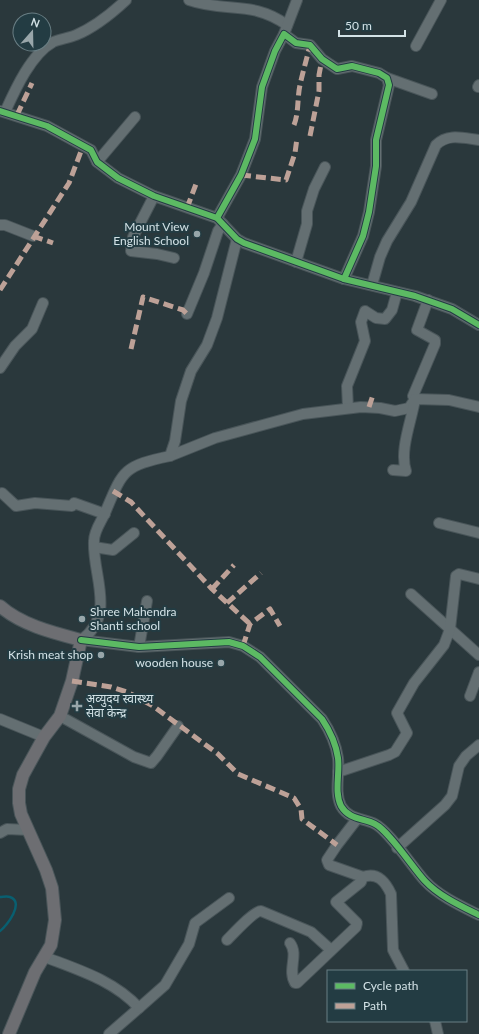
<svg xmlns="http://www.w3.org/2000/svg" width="479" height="1034" font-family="Lato,'Noto Sans Devanagari',sans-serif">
<rect width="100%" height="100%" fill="#2a383c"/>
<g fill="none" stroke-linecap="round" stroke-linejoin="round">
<path stroke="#095f70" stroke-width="2.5" d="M 0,897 C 3,897 7,896 10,897 C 25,902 7,926 0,931"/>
<defs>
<g id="minor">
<path d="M 189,0 C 226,13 252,0 287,25"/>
<polyline points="284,34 296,43 310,45 322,59 337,69 352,66 379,73 387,78 389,85 376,140 376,166 369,212 363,236 344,279"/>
<polyline points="416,46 441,0"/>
<polyline points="387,78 432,94"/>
<polyline points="478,87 479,85"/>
<polyline points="0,111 47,126 91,150 97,162 118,178 154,196 217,218 237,239 244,243 344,279 415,296 452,309 479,325"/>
<path d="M 5,112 C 15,90 31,54 53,42 C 60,39 69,38 76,35 C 95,27 111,14 126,0"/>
<polyline points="97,162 135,117"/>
<polyline points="154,196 133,237 131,251 157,254 174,258"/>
<polyline points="217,218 241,175 255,139 262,87 275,51 284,34 297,0"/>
<polyline points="0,225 5,225 33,236"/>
<polyline points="296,262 307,224 307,211 314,189 325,167"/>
<path d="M 372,285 L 380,257 L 387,241 L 411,202 L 436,145 C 448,133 463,138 479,140"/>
<polyline points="187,314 204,273 218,231 223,224"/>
<polyline points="0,368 15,346 32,329 43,303"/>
<polyline points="348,408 347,386 365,341 361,322 365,311 376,318 385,319 392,310 397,292"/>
<polyline points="170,456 215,438 303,414 361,407 380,408 395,411 409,408 415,399 413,396 435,344 435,340 417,330 428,300"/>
<path d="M 393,470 L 406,471 C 399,450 412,420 415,399 L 449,400 L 479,407"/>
<polyline points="2,493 16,506 35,503 72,506 74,503 105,514"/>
<polyline points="439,523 479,533"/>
<polyline points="94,547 113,550 134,533"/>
<polyline points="411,594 479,655"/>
<path d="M 81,640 L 139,647 L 229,642 L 243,646 L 260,657 L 322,719 C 330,731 336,744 338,758 C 340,773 334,792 341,806 C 349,820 364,818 375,824 C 389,831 413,868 425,881 C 439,896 461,906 479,915"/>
<path d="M 81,640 C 117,615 92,575 94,541 C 94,531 101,522 105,513 C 123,470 123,466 170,456 L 175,441 L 181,401 L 191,371 L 207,345 L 217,318 L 237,239"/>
<polyline points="139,647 147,601"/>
<polyline points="470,696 479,672"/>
<polyline points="60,716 134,757 151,763 157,756 178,726"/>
<polyline points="0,719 44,737"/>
<polyline points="338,772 389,755 395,752 407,733 397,713 414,683 444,645 450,629 456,576 459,574 479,579"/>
<polyline points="357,819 337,845 327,860 329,865 363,877"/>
<polyline points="0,833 7,829 28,830"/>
<polyline points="397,848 445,805 452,796 459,766 466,756 479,745"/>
<path d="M 227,940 C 234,933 254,911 261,911 L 311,932 L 331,950"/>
<path d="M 290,943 C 299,955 287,970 295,983 L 297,983 L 356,927 L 357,923 L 336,902 L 361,882 L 363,877 C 377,872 385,881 391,894 L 393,950 L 404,971"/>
<path d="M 45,957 C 79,970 115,981 139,1008 L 109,1034"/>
<polyline points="139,1008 165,985 189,944 195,923 229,898"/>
<polyline points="435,1021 438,1034"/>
</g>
<path id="major" d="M 0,606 C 21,625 54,633 81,640 L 72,681 L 60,716 L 44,737 L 23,775 L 19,789 L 19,803 L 21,814 L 46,870 L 52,888 L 55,920 L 51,945 L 35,972 L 9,1034"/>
</defs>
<use href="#minor" stroke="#495559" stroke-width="12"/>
<use href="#major" stroke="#495559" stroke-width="14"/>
<use href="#minor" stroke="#646f72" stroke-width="10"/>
<use href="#major" stroke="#6d6e72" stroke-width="12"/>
<g stroke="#bda197" stroke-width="5" stroke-dasharray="10 5" stroke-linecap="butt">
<polyline points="17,115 32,83"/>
<path d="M 294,125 C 299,112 297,99 300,85 C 303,71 307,58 310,45"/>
<polyline points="310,136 319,91 319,75 322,59"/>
<polyline points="241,175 286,180 295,153 297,138"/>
<polyline points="187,208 196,184"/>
<polyline points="33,236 53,243"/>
<polyline points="0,290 69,183 83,146"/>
<polyline points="131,349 143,297 183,310 187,314"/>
<polyline points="369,407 373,395"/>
<polyline points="113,491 131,502 212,589 250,624"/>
<polyline points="212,589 234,565"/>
<polyline points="227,603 261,573"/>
<polyline points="243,646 250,624 270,609 280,626"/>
<polyline points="72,681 111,687 127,692 153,706 218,754 238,774 294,798 301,809 302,819 337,845"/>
</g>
<defs>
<g id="cycleway">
<polyline points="0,111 47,126 91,150 97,162 118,178 154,196 217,218 237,239 244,243 344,279 415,296 452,309 479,325"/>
<polyline points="217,218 241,175 255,139 262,87 275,51 284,34 296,43 310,45 322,59 337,69 352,66 379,73 387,78 389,85 376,140 376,166 369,212 363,236 344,279"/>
<path d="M 81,640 L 139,647 L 229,642 L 243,646 L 260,657 L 322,719 C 330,731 336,744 338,758 C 340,773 334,792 341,806 C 349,820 364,818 375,824 C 389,831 413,868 425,881 C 439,896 461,906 479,915"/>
</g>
</defs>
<use href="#cycleway" stroke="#233c43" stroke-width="8"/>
<use href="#cycleway" stroke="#5cba63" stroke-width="6"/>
</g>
<g fill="#98a6aa" stroke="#233c43" stroke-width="1.5">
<circle cx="197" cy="234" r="4"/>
<circle cx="82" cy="619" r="4"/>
<circle cx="101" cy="655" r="4"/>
<circle cx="221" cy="663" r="4"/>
<path d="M75 700h4v4h4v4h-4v4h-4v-4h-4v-4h4z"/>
</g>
<g text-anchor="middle" stroke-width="4" stroke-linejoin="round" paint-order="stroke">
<g font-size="12" fill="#d3e2e6" stroke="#233c43" text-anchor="end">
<text x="189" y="231">Mount View<tspan x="189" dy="14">English School</tspan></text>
<text x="90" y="616" text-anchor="start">Shree Mahendra<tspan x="90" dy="14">Shanti school</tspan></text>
<text x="93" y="659">Krish meat shop</text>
<text x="213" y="667">wooden house</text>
<text x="86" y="703" text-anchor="start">अव्युदय स्वास्थ्य<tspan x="86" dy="14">सेवा केन्द्र</tspan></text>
</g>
</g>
<rect x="327" y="970" width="140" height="52" fill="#233c43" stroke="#697e84"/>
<rect x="335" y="983" width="20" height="6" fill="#5cba63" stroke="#697e84"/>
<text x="363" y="990" font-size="12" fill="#d3e2e6">Cycle path</text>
<rect x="335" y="1003" width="20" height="6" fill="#bda197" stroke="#697e84"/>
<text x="363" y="1010" font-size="12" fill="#d3e2e6">Path</text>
<g transform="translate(32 32) rotate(20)"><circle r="19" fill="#233c43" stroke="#697e84"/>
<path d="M0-3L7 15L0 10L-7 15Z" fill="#98a6aa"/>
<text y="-6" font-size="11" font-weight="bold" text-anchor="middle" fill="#d3e2e6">N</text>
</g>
<path d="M339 30v6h66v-6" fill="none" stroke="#d3e2e6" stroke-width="2"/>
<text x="345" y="30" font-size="12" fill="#d3e2e6" stroke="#233c43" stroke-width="3" paint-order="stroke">50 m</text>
</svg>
